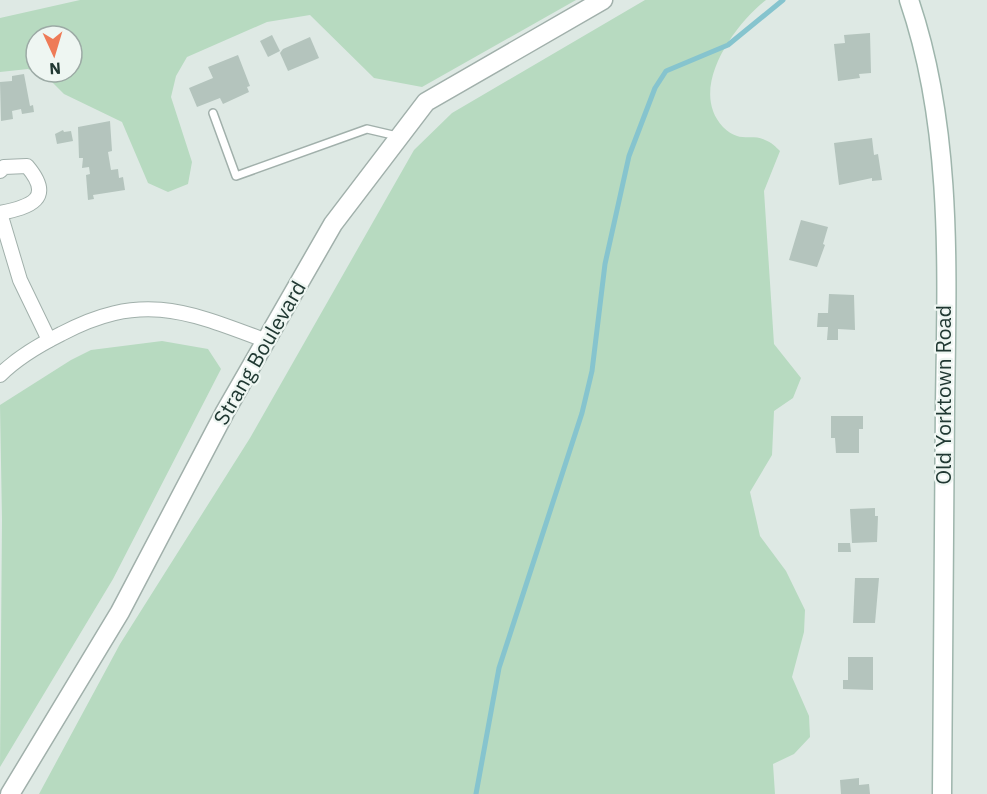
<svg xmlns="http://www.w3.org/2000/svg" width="987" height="794" font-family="'IBM Plex Sans',sans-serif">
<rect width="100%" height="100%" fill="#dee9e4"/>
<g fill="#b7dac0" fill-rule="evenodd">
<path d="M 80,0 L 576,0 L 422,87 L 374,78 L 310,15 L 267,22 L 187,57 L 176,76 L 171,97 L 192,162 L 188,184 L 168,192 L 148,183 L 122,122 L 64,94 L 49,79 L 28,69 L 0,72 L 0,18 ZM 36,36 L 72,36 L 72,72 L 36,72 Z"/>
<path d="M 645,0 L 766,0 C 735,24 687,89 723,127 C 740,144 751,133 765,140 C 771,142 776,147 780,151 L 764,191 L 774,344 L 801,378 L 793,398 L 774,411 L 772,455 L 750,492 L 760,536 L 786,571 L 805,610 L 804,632 L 792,677 L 809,716 L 810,737 L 794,754 L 773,764 L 775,794 L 39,794 L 120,644 L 250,438 L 414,150 L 452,113 Z"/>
<polygon points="162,341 208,349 221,369 113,579 0,767 2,519 0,405 71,360 91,350"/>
</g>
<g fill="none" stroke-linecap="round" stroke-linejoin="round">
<polyline stroke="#86c4ce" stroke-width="5" points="476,794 499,668 582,413 592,371 605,264 629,156 655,88 666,71 728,45 783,0"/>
</g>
<g fill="#b4c4bd">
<polygon points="870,33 871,73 859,74 860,78 838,81 834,44 845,43 844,35"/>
<polygon points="272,35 280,51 268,57 260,41"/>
<polygon points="310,37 319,58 288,71 280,53 283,49"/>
<polygon points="238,55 250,86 247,87 249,92 223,104 220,98 197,107 189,88 213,78 208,67"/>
<polygon points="24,74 30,106 33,105 34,112 22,114 21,109 12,111 13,119 1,121 0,82 12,81 12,76"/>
<polygon points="110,121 112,151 108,152 111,170 118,169 119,178 123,177 125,190 93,195 94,199 88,200 86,175 90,174 89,167 82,168 83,158 79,158 78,127"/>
<polygon points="63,130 64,132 71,131 73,141 57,144 55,134"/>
<polygon points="872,138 874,155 878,154 882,180 872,181 872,178 839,185 834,143"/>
<polygon points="801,220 828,227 823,244 825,245 817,267 789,260"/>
<polygon points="829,294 854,295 855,330 838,329 838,340 827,340 828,327 817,327 818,313 828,313"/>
<polygon points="831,416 863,416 863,429 859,429 859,453 836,453 835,438 831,438"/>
<polygon points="875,508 875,516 878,516 877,542 852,543 850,509"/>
<polygon points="838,543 850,543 851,552 838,552"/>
<polygon points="855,578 879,578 875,623 853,623"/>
<polygon points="848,657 873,657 873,690 843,689 843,680 848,680"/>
<polygon points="859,778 859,785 869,784 870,794 841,794 840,780"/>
</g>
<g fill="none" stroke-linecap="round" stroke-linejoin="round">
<defs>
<polyline id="service" points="213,113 236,176 367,129 397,136"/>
<g id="minor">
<path d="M 0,171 L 4,167 L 27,166 C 55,199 30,207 0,213"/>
<polyline points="0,213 20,280 49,340"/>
<path d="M 0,375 C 17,358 39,345 61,334 C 142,291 187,311 267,341"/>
</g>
<polyline id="tertiary" points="10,794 120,612 225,412 333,224 426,102 603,0"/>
<path id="secondary" d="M 909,0 C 953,128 947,271 945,404 C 943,534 942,664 942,794"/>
</defs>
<use href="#service" stroke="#a1b0ab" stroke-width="10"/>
<use href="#minor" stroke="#a1b0ab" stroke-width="16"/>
<use href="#tertiary" stroke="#a1b0ab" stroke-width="21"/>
<use href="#secondary" stroke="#9eb5ac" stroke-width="21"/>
<use href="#service" stroke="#fff" stroke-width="7"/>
<use href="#minor" stroke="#fff" stroke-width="14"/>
<use href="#tertiary" stroke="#fff" stroke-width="18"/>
<use href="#secondary" stroke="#fff" stroke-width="18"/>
</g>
<g text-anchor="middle" stroke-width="4.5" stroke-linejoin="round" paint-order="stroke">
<g font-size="21" fill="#203832" stroke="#eef6f2">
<text transform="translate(260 353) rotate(-60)" y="7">Strang Boulevard</text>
<text transform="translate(944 395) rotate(-90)" y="7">Old Yorktown Road</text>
</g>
</g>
<g transform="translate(54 54) rotate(176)"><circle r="28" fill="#eef6f2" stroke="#9caaa5" stroke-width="1.5"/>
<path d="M0-4.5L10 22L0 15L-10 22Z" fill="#ee7b57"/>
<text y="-9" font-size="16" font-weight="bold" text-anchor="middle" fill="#203832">N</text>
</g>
</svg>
